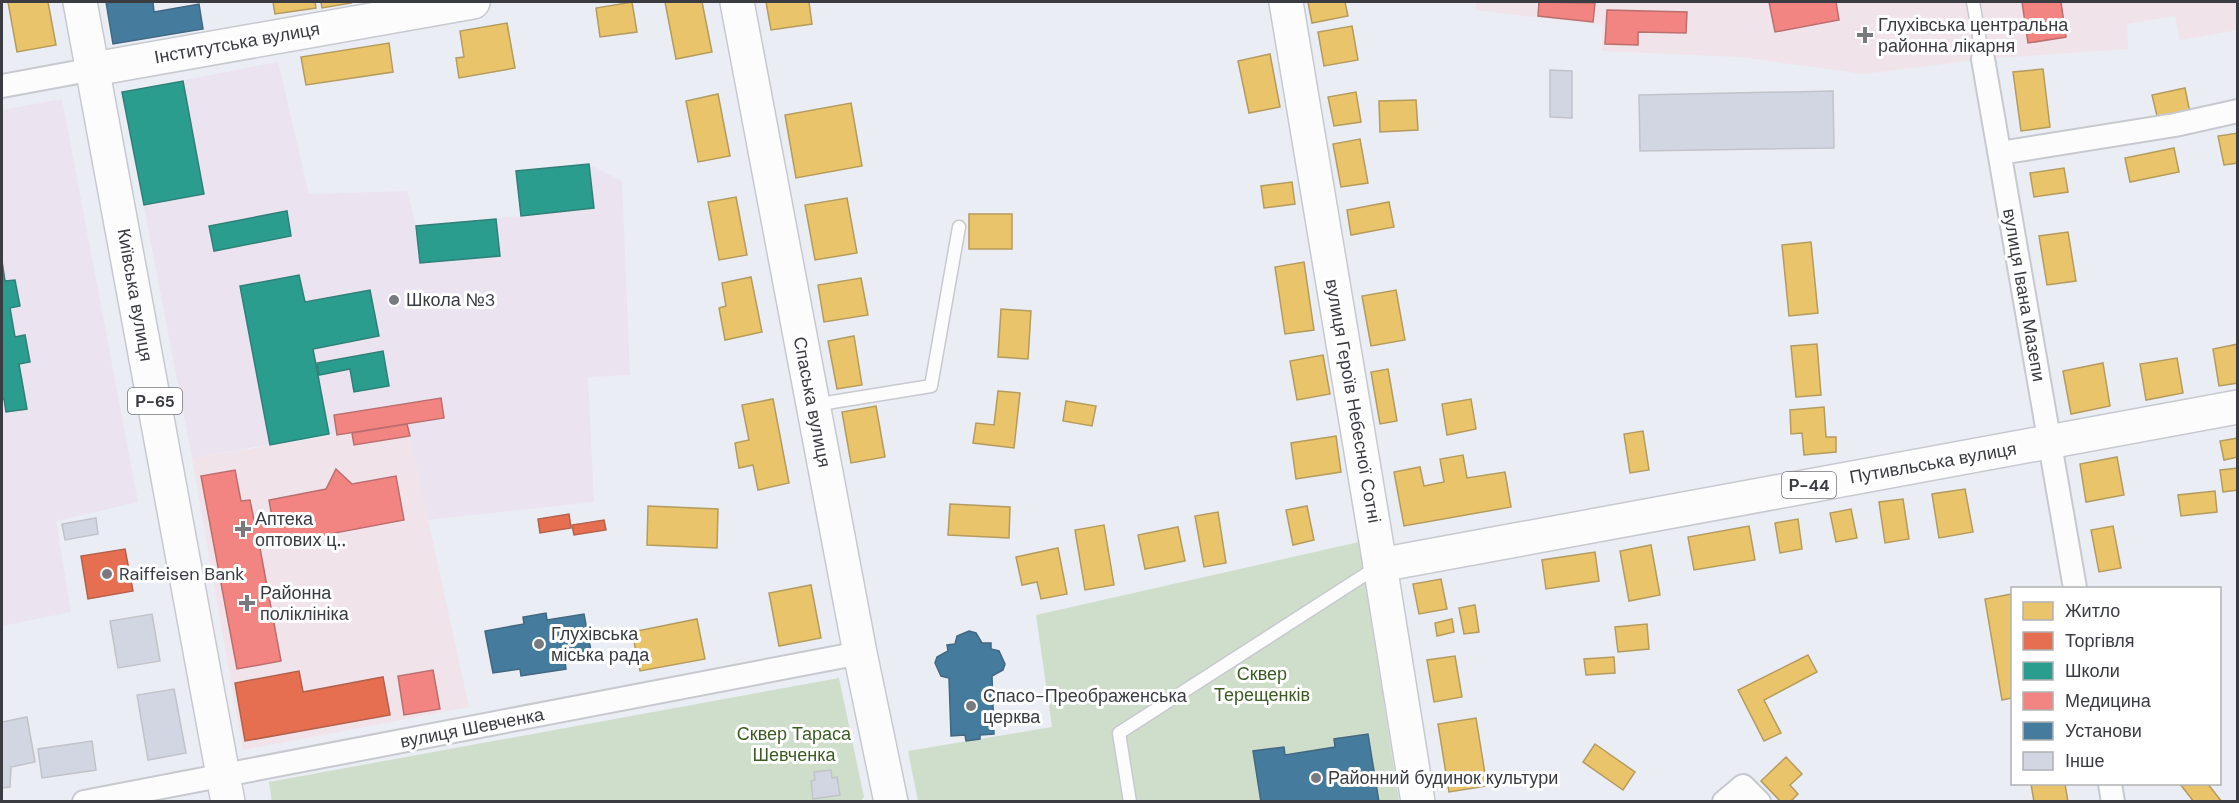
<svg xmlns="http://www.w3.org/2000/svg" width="2239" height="803" font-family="'DM Sans',sans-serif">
<rect width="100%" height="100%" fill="#eaedf4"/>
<g fill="#ece3f0">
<polygon points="278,62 309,194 407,191 416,226 521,216 516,171 589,164 622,181 630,375 588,377 594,502 427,520 410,436 329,434 192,458 122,92"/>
<polygon points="62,99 138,502 56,521 71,612 2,626 2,110"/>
</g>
<g fill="#f0e3e9">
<polygon points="1477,2 2237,2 2238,30 2180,40 2175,16 2127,24 2128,49 1983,59 1864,74 1740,57 1602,51 1602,25 1475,10"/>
<polygon points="407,424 469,707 243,750 192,458"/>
</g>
<g fill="#cfdecb">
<polygon points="1359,542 1399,801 918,801 908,751 1052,727 1036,615"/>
<polygon points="839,678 864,797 860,802 272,802 269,782"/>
</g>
<g fill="#e9c46a" stroke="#b49b5e" stroke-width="1.5">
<polygon points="8,2 48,2 56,45 17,52"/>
<polygon points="273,2 315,2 316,8 275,14"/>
<polygon points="321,2 350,2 351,3 322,8"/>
<polygon points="632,2 637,32 600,37 596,8"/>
<polygon points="665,2 702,2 712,52 676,59"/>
<polygon points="766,2 809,2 812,24 771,30"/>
<polygon points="1308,2 1345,2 1348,16 1312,23"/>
<polygon points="507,23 515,68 459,78 456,58 464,57 460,31"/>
<polygon points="1352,26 1358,60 1324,66 1318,32"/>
<polygon points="389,43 393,72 306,85 301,57"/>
<polygon points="1270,54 1280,107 1249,113 1238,61"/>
<polygon points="2043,69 2050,127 2021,131 2013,72"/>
<polygon points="2185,88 2190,113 2158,120 2152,95"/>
<polygon points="1356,92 1361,122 1334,126 1328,97"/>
<polygon points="718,94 730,156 698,162 686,101"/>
<polygon points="1416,100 1418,130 1380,132 1379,101"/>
<polygon points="851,103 862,166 796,178 785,115"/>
<polygon points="2238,133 2238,163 2224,165 2218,136"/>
<polygon points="1360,139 1368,183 1341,187 1333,144"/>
<polygon points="2174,148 2179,172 2130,182 2125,158"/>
<polygon points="2064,168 2068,192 2034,197 2030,173"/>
<polygon points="1292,182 1295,204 1264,208 1261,186"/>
<polygon points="736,197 747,255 719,260 708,202"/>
<polygon points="847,198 857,253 815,260 805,205"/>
<polygon points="1389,202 1394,227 1351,235 1347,210"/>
<rect x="969" y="214" width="43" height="35"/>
<polygon points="2068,232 2076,281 2047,285 2039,236"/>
<polygon points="1811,242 1818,313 1789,316 1782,245"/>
<polygon points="1304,262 1314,330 1285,334 1275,267"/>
<polygon points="751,277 762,332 725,340 719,308 726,306 722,283"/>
<polygon points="861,278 868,315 824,322 818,285"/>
<polygon points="1396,290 1405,340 1371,346 1362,296"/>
<polygon points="1001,309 1031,311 1028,359 998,357"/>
<polygon points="854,336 862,385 837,389 828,341"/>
<polygon points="1817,344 1821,395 1796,397 1791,346"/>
<polygon points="2238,344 2238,383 2219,386 2213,349"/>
<polygon points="1323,355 1330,394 1297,400 1290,361"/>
<polygon points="2177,358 2183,393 2146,400 2140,364"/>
<polygon points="2103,363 2110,406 2071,414 2063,371"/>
<polygon points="1388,369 1397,421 1380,424 1371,372"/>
<polygon points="998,391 1020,393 1014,448 973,443 976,423 994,425"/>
<polygon points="773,399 789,483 758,490 753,465 739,468 735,443 749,440 742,405"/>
<polygon points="1471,399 1476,429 1447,435 1442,404"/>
<polygon points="1066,401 1096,406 1092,426 1063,421"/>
<polygon points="876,406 885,457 851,463 842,412"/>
<polygon points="1824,407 1826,437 1836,437 1836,452 1804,455 1802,433 1791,434 1790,410"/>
<polygon points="1643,431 1649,470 1630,473 1624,434"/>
<polygon points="1336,436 1341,472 1296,479 1291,443"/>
<polygon points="2238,438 2238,457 2224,460 2220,441"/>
<polygon points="1463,455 1467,478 1505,472 1511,507 1404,526 1394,472 1420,467 1424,486 1444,482 1440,459"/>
<polygon points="2117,457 2124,495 2086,502 2080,464"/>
<polygon points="2238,468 2238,490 2223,492 2220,470"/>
<polygon points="1965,489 1973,532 1939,538 1932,494"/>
<polygon points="2215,491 2217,512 2181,516 2178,495"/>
<polygon points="1903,499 1909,539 1885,543 1879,502"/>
<polygon points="950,504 1010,507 1009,538 948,535"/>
<polygon points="648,506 718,509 717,548 647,545"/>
<polygon points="1307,506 1314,540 1293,545 1286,510"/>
<polygon points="1851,509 1857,538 1836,542 1830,513"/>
<polygon points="1218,512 1226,563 1204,567 1195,516"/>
<polygon points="1798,519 1802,549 1780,553 1775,523"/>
<polygon points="1104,525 1114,585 1085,590 1075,530"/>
<polygon points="1749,526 1755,560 1694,570 1688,537"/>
<polygon points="2113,526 2121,568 2099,572 2091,530"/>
<polygon points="1178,527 1185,561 1145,569 1138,535"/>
<polygon points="1651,545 1660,595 1629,601 1620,551"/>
<polygon points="1058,548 1067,594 1041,599 1037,582 1022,585 1016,557"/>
<polygon points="1595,552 1599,581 1546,589 1542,560"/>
<polygon points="1441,579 1447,609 1419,614 1413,584"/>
<polygon points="811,585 821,638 779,646 769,593"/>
<polygon points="2012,594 2012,698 2002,700 1985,599"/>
<polygon points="1475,605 1479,632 1464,634 1459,608"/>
<polygon points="697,619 705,659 640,671 632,632"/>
<polygon points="1452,619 1454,632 1437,636 1435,623"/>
<polygon points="1647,624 1649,649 1618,652 1615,627"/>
<polygon points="1808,655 1817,672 1764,700 1781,733 1764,741 1738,690"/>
<polygon points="1455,656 1462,697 1434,702 1427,660"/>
<polygon points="1614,657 1615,673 1586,675 1584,659"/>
<polygon points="1476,718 1487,786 1449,792 1438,724"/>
<polygon points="1595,744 1635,772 1623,790 1583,762"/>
<polygon points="1786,757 1802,774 1790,785 1798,794 1790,802 1781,802 1761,781"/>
<polygon points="2031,784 2065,784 2068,802 2034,802"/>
<polygon points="2180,784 2208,784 2222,802 2194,802"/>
</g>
<g fill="#e76f51" stroke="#b3604c" stroke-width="1.5">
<polygon points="569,514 571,528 540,533 538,519"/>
<polygon points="604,520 606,530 574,535 572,525"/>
<polygon points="125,549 133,591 88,599 81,556"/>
<polygon points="299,671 303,692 383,677 390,715 245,741 235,683"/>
</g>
<g fill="#2a9d8f" stroke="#2f8078" stroke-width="1.5">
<polygon points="183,81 204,194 144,205 122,92"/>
<polygon points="589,164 594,208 521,216 516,171"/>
<polygon points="287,211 291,236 214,251 209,226"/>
<polygon points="496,219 500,256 420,263 416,226"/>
<polygon points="2,261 5,281 15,280 20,306 10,308 15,337 25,335 30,362 19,364 27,409 6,412 4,399 2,399"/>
<polygon points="299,275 305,302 370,290 379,336 313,349 329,434 270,445 240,286"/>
<polygon points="383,351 389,386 354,392 350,369 319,375 317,363"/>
</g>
<g fill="#f28482" stroke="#bb6e6e" stroke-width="1.5">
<polygon points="1539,2 1595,3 1593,22 1538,16"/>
<polygon points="1769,2 1836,2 1839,20 1775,32"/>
<polygon points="2022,2 2061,2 2066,37 2028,43"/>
<polygon points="1607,10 1687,12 1686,33 1638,32 1638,45 1605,44"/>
<polygon points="441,398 444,418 337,435 334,415"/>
<polygon points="407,424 410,436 354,445 352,433"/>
<polygon points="336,469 352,484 396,476 404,520 277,544 276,540 259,543 281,661 237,669 201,476 235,470 241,501 250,500 254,520 272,517 269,500 326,489"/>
<polygon points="433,670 440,709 404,715 398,676"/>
</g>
<g fill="#457b9d" stroke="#426881" stroke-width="1.5">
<polygon points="106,2 153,2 154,12 199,4 203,29 113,44"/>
<polygon points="546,613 547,620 584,614 592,656 565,661 566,669 521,676 520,669 493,673 485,631 524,624 523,617"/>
<polygon points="969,631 976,633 982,643 991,643 991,649 999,651 1005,664 1003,670 992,676 994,734 980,735 980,739 966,741 965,735 951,736 949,678 941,676 935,663 937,657 948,651 947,645 955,644 957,636"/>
<polygon points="1368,734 1379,802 1261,802 1253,751 1284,747 1285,755 1335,747 1334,739"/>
</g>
<g fill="#d2d6e2" stroke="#c1c3c9" stroke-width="1.5">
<polygon points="1550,70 1572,71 1572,118 1550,117"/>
<polygon points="1833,91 1834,148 1640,151 1639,95"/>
<polygon points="96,518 98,534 65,540 62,524"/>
<polygon points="152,614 160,661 118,668 110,621"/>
<polygon points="174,689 186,753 148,760 137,695"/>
<polygon points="27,717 35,762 11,767 10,787 2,788 2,722"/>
<polygon points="92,741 96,770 42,778 38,749"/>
<polygon points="831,770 832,778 837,777 840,795 813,799 811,781 815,780 814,772"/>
</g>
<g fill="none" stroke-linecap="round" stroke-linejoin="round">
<defs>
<g id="lane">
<polyline points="1973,2 1983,59"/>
<polyline points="814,405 931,386 959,227"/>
<polyline points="1130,802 1119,733 1377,567"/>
</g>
<g id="street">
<polyline points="1983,59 2075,588"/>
<polyline points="2,86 94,69"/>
<polyline points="2000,153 2175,125 2238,111"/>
<polyline points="2110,784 2113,802"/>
<polyline points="84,802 860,653"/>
<polyline points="1724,802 1743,786 1759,802"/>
</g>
<g id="secondary">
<polyline points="737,2 860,653 891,802"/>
<polyline points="1286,2 1380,565"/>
<polyline points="94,69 473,2"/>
</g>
<g id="primary">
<polyline points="80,2 228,802"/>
<polyline points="1418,802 1380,565 2238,407"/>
</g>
</defs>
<use href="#lane" stroke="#c7c9cf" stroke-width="15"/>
<use href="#street" stroke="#c7c9cf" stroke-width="26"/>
<use href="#secondary" stroke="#c7c9cf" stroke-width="36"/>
<use href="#primary" stroke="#c7c9cf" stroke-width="36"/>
<use href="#lane" stroke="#fcfcfd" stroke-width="12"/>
<use href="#street" stroke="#fcfcfd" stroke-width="22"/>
<use href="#secondary" stroke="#fcfcfd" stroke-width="33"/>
<use href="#primary" stroke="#fcfcfd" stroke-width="33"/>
</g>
<g fill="#787a80" stroke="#fff" stroke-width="2">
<path d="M1862 26h6v6h6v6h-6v6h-6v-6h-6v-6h6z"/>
<circle cx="394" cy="300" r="6"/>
<path d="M240 520h6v6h6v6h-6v6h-6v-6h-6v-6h6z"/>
<circle cx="107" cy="574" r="6"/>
<path d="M244 594h6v6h6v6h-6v6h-6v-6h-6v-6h6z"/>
<circle cx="539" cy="644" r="6"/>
<circle cx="971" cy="706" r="6"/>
<circle cx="1316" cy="778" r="6"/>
</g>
<g text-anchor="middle" stroke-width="6" stroke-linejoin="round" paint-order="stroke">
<g fill="#fff" stroke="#75767a" stroke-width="1.5">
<rect x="128" y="388" width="54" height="26" rx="4.5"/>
<rect x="1782" y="472" width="54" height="26" rx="4.5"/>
</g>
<g font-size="16" font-weight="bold" fill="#3a3c41">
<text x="155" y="407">Р-65</text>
<text x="1809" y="491">Р-44</text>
</g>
<g font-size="18" fill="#3a3c41" stroke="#fff" text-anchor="start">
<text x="1878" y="31">Глухівська центральна<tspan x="1878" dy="21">районна лікарня</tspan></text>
<text x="406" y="306">Школа №3</text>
<text x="255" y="525">Аптека<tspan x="255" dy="21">оптових ц‥</tspan></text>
<text x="119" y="580">Raiffeisen Bank</text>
<text x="260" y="599">Районна<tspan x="260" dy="21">поліклініка</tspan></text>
<text x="551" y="640">Глухівська<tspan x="551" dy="21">міська рада</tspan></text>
<text x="983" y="702">Спасо-Преображенська<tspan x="983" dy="21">церква</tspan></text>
<text x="1328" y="784">Районний будинок культури</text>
</g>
<g font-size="18" fill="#3a3c41" stroke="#fff">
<text transform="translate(237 43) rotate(-10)" y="6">Інститутська вулиця</text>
<text transform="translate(135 295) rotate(80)" y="6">Київська вулиця</text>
<text transform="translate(2024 295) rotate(80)" y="6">вулиця Івана Мазепи</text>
<text transform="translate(1353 401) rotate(80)" y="6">вулиця Героїв Небесної Сотні</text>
<text transform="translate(812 402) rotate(79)" y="6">Спаська вулиця</text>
<text transform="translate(1933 463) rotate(-10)" y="6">Путивльська вулиця</text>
<text transform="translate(472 728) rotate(-11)" y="6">вулиця Шевченка</text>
</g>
<g font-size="18" fill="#3b5b22" stroke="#fff">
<text x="1262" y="680">Сквер<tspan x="1262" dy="21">Терещенків</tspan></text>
<text x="794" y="740">Сквер Тараса<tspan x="794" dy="21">Шевченка</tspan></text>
</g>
</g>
<rect width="2239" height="803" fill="none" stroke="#3a3c41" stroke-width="6"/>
<rect x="2011" y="587" width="210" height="198" fill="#ffffff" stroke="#b0b1b3" stroke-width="1.5"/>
<rect x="2023" y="602" width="30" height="18" fill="#e9c46a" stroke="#b0b1b3" stroke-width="1.5"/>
<text x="2065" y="617" font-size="18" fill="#3a3c41">Житло</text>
<rect x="2023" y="632" width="30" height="18" fill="#e76f51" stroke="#b0b1b3" stroke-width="1.5"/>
<text x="2065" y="647" font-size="18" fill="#3a3c41">Торгівля</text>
<rect x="2023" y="662" width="30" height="18" fill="#2a9d8f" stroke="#b0b1b3" stroke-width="1.5"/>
<text x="2065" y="677" font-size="18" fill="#3a3c41">Школи</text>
<rect x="2023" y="692" width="30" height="18" fill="#f28482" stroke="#b0b1b3" stroke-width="1.5"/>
<text x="2065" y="707" font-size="18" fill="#3a3c41">Медицина</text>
<rect x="2023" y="722" width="30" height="18" fill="#457b9d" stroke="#b0b1b3" stroke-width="1.5"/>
<text x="2065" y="737" font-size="18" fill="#3a3c41">Установи</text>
<rect x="2023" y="752" width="30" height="18" fill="#d2d6e2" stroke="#b0b1b3" stroke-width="1.5"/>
<text x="2065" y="767" font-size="18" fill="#3a3c41">Інше</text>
</svg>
